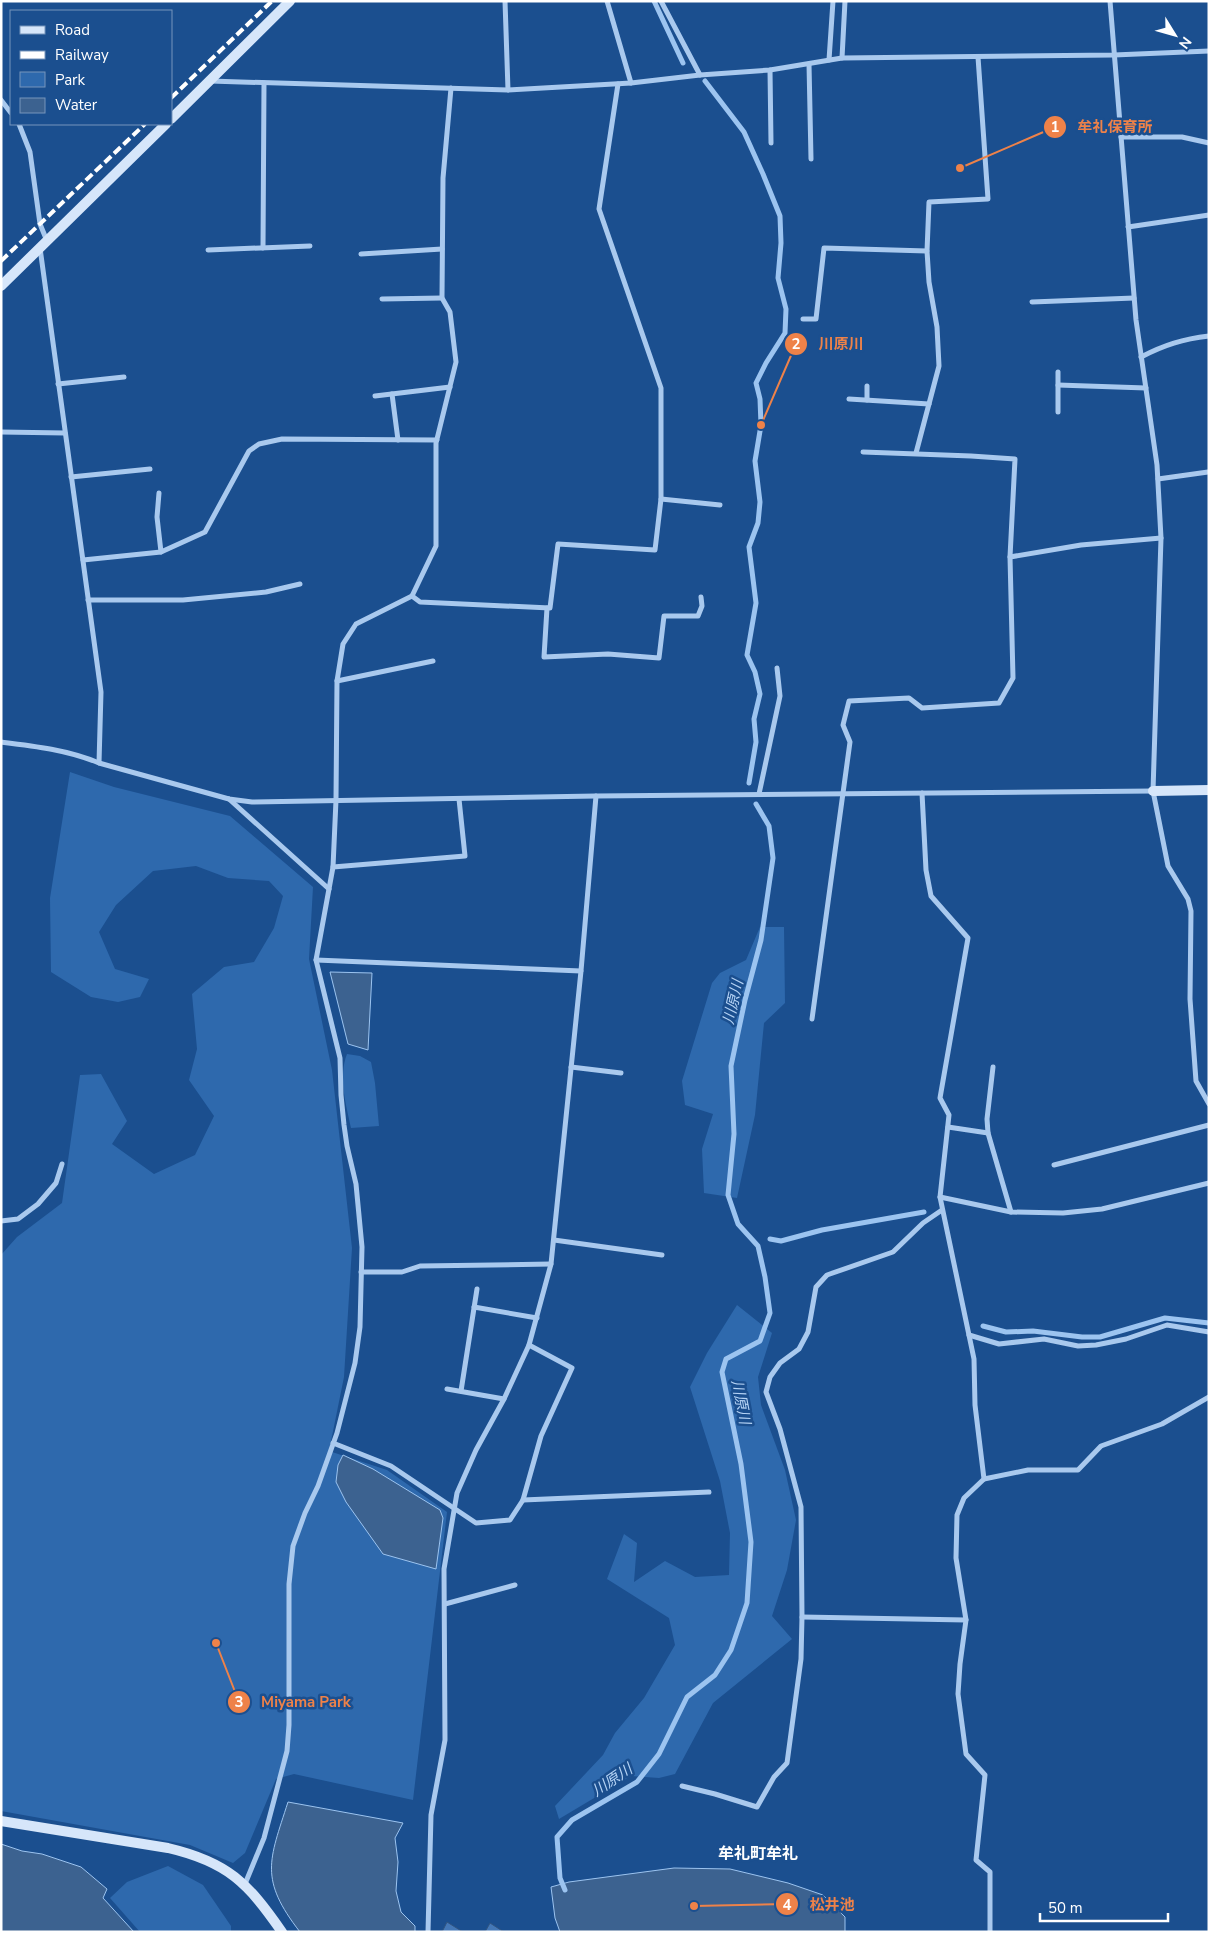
<svg xmlns="http://www.w3.org/2000/svg" width="1210" height="1933" font-family="'Nunito Sans','Noto Sans JP',sans-serif">
<rect width="100%" height="100%" fill="#1b4f8f"/>
<g fill="#2e69ad">
<polygon points="70,772 114,787 230,816 313,887 309,959 332,1070 352,1248 344,1377 329,1451 387,1470 447,1512 413,1800 294,1774 276,1779 245,1853 233,1863 190,1845 1,1811 1,1255 17,1237 62,1203 80,1075 101,1074 127,1121 112,1144 154,1174 195,1155 214,1116 189,1080 197,1049 192,994 224,967 254,962 274,928 283,896 269,881 228,878 196,866 153,871 116,905 99,932 115,969 149,979 140,997 118,1002 91,997 51,972 50,898"/>
<polygon points="760,927 784,927 785,1003 764,1023 755,1115 737,1198 704,1193 702,1149 713,1114 685,1105 682,1081 712,983 720,973 746,960"/>
<path d="M 347,1054 L 360,1056 L 371,1062 L 375,1083 L 379,1126 L 351,1128 C 346,1104 338,1077 347,1054 Z"/>
<polygon points="737,1305 772,1333 758,1377 761,1405 785,1470 796,1520 787,1570 772,1616 792,1639 713,1703 675,1774 659,1778 631,1776 559,1819 555,1806 603,1755 615,1733 644,1698 675,1645 669,1618 607,1579 624,1534 637,1543 634,1582 665,1561 695,1577 729,1575 730,1533 720,1481 690,1387 707,1353"/>
<polygon points="168,1866 203,1885 231,1926 231,1932 140,1932 110,1898 127,1882"/>
</g>
<g fill="#3c6290" stroke="#9cc4f0">
<polygon points="330,972 372,973 368,1050 348,1044"/>
<polygon points="343,1455 373,1469 440,1510 443,1518 436,1569 383,1554 346,1502 336,1482 338,1465"/>
<path d="M 288,1802 L 403,1823 L 395,1838 L 398,1862 L 396,1891 L 401,1912 L 415,1926 L 415,1932 L 300,1932 C 259,1879 269,1861 288,1802 Z"/>
<polygon points="1,1844 22,1851 42,1854 81,1867 107,1889 103,1898 134,1932 1,1932"/>
<polygon points="674,1868 730,1869 788,1883 823,1895 845,1917 845,1932 560,1932 555,1918 551,1887 569,1882"/>
</g>
<g fill="none" stroke-linecap="round" stroke-linejoin="round">
<g stroke="#9cc4f0" stroke-width="5">
<polyline points="654,1 683,63"/>
<polyline points="705,81 744,132 763,174 780,216 781,243 778,278 786,309 785,333 766,363 756,383 760,399 761,425 755,461 760,502 758,523 749,547 756,603 747,655 755,672 760,694 754,719 756,742 749,783"/>
<polyline points="770,1239 781,1241 822,1230 924,1212"/>
<polyline points="983,1326 1006,1332 1033,1331 1082,1337 1100,1337 1165,1318 1209,1323"/>
<polyline points="565,1890 560,1878 557,1837 572,1820 637,1782 659,1754 687,1697 715,1675 731,1650 747,1603 751,1542 741,1464 722,1372 726,1359 760,1341 770,1313 765,1277 758,1246 738,1224 728,1195 734,1134 731,1066 745,1000 761,940 773,858 769,826 756,804"/>
</g>
</g>
<g fill="#4478b7" stroke="#305480">
<polygon points="447,1922 463,1932 442,1932"/>
<polygon points="490,1923 504,1932 485,1932"/>
</g>
<g fill="none" stroke-linecap="round" stroke-linejoin="round">
<g stroke="#a9c9ee" stroke-width="5">
<polyline points="505,1 508,90"/>
<polyline points="607,1 631,83"/>
<polyline points="661,1 700,75"/>
<polyline points="1110,1 1136,320 1157,465 1161,538 1153,791 1168,866 1188,899 1191,911 1190,999 1196,1081 1209,1104"/>
<polyline points="842,58 845,1"/>
<polyline points="829,60 833,1"/>
<polyline points="809,64 811,159"/>
<polyline points="770,70 771,143"/>
<polyline points="210,81 508,90 631,83 700,75 770,70 842,58 1114,55 1209,51"/>
<polyline points="1,100 11,113"/>
<polyline points="19,124 30,152 40,224 47,241"/>
<polyline points="1121,137 1182,137 1209,143"/>
<polyline points="1128,227 1209,215"/>
<polyline points="40,248 101,692 99,763"/>
<polyline points="263,248 264,83"/>
<polyline points="208,250 310,246"/>
<polyline points="361,254 442,249"/>
<polyline points="382,299 442,298"/>
<polyline points="1032,302 1134,298"/>
<polyline points="803,319 816,319 824,248 927,251"/>
<path d="M 1141,357 C 1164,345 1183,339 1209,336"/>
<polyline points="1058,372 1058,412"/>
<polyline points="58,384 124,377"/>
<polyline points="1058,385 1146,388"/>
<polyline points="392,394 398,440"/>
<polyline points="375,396 450,387"/>
<polyline points="849,399 929,404"/>
<polyline points="867,400 867,386"/>
<polyline points="1,432 65,433"/>
<polyline points="916,453 939,366 937,327 929,282 927,251 929,202 988,199 978,57"/>
<polyline points="71,477 150,469"/>
<polyline points="1158,479 1208,472"/>
<polyline points="159,493 157,517 161,552"/>
<polyline points="661,499 720,505"/>
<polyline points="1010,557 1081,545 1161,538"/>
<polyline points="83,560 161,552 205,532 249,451 259,444 282,439 437,440"/>
<polyline points="412,596 420,602 550,608 558,544 655,550 661,499 661,388 599,209 618,84"/>
<polyline points="88,600 183,600 266,592 300,584"/>
<polyline points="547,608 544,657 608,654 659,658 664,616 698,616 702,606 701,597"/>
<polyline points="337,681 433,661"/>
<path d="M 1,742 C 34,746 68,750 99,763 L 229,799 L 252,802 L 596,796 L 1153,791"/>
<polyline points="922,793 926,870 931,896 968,938 940,1098 949,1115 940,1197 974,1359 975,1405 984,1479 964,1498 957,1515 956,1558 966,1620 960,1664 958,1694 966,1754 985,1775 976,1860 990,1872 990,1932"/>
<polyline points="759,794 780,696 777,668"/>
<polyline points="229,799 329,889"/>
<polyline points="333,867 465,856 459,799"/>
<polyline points="316,960 581,971"/>
<polyline points="812,1019 850,742 843,725 849,701 909,698 922,708 999,703 1013,678 1010,557 1015,459 971,456 863,452"/>
<polyline points="571,1067 621,1073"/>
<polyline points="993,1067 987,1119 988,1133 1011,1212"/>
<polyline points="948,1127 988,1133"/>
<polyline points="1054,1165 1209,1125"/>
<polyline points="940,1197 1011,1212 1063,1213 1102,1209 1209,1183"/>
<polyline points="1,1221 18,1219 38,1204 56,1183 62,1164"/>
<polyline points="554,1240 662,1255"/>
<polyline points="361,1272 402,1272 420,1266 551,1264"/>
<polyline points="474,1307 537,1318"/>
<polyline points="969,1335 999,1344 1044,1339 1078,1346 1096,1345 1126,1339 1167,1325 1209,1332"/>
<polyline points="447,1389 504,1399"/>
<polyline points="461,1391 477,1289"/>
<polyline points="333,1443 391,1466 476,1523 510,1520 523,1500 541,1436 572,1368 529,1345"/>
<polyline points="984,1479 1028,1470 1078,1470 1101,1446 1162,1424 1209,1397"/>
<polyline points="523,1500 709,1492"/>
<polyline points="445,1604 515,1585"/>
<polyline points="802,1617 966,1620"/>
<polyline points="682,1786 715,1794 757,1807 774,1777 787,1763 801,1659 802,1617 801,1507 780,1429 766,1392 770,1377 780,1363 799,1349 808,1332 816,1287 827,1275 893,1252 923,1223 942,1210"/>
<polyline points="245,1884 264,1838 287,1751 289,1725 289,1584 293,1546 305,1513 318,1486 337,1433 355,1363 360,1327 362,1247 356,1184 347,1146 344,1125 341,1095 340,1058 316,960 333,867 336,800 337,681 343,644 356,624 412,596 436,546 436,443 456,362 450,312 442,298 443,178 451,88"/>
<polyline points="428,1932 431,1815 445,1740 444,1569 457,1493 476,1450 504,1399 529,1345 551,1264 581,971 596,796"/>
</g>
<g stroke="#d6e6fa" stroke-width="10">
<polyline points="171,119 290,1"/>
<polyline points="1,286 166,124"/>
<polyline points="1153,791 1209,790"/>
<path d="M 1,1821 L 168,1848 C 228,1862 248,1883 282,1932"/>
</g>
<g stroke="#fff" stroke-width="4" stroke-dasharray="9 4" stroke-linecap="butt">
<polyline points="171,98 272,1"/>
<polyline points="1,261 145,124"/>
</g>
</g>
<g text-anchor="middle" stroke-width="5" stroke-linejoin="round" paint-order="stroke">
<g font-size="15" font-style="italic" fill="#b5d3f5" stroke="#1b4f8f">
<text transform="translate(733 1002) rotate(-77)" y="5">川原川</text>
<text transform="translate(741 1402) rotate(79)" y="5">川原川</text>
<text transform="translate(612 1780) rotate(-34)" y="5">川原川</text>
</g>
<g font-size="16" font-weight="bold" fill="#fff" stroke="#1b4f8f">
<text x="758" y="1859">牟礼町牟礼</text>
</g>
</g>
<path fill="none" stroke="#ee8249" stroke-width="2" d="M960 168L1055 127M761 425L796 344M216 1643L239 1702M694 1906L787 1904"/>
<g fill="#ee8249" stroke="#1b4f8f" stroke-width="2">
<circle cx="960" cy="168" r="5"/>
<circle cx="761" cy="425" r="5"/>
<circle cx="216" cy="1643" r="5"/>
<circle cx="694" cy="1906" r="5"/>
<circle cx="1055" cy="127" r="12"/>
<circle cx="796" cy="344" r="12"/>
<circle cx="239" cy="1702" r="12"/>
<circle cx="787" cy="1904" r="12"/>
</g>
<g font-size="15" text-anchor="middle" font-weight="bold" fill="#fff">
<text x="1055" y="132">1</text>
<text x="796" y="349">2</text>
<text x="239" y="1707">3</text>
<text x="787" y="1910">4</text>
</g>
<g font-size="15" text-anchor="middle" font-weight="bold" fill="#ee8249" stroke="#1b4f8f" stroke-width="5" stroke-linejoin="round" paint-order="stroke">
<text x="1115" y="132">牟礼保育所</text>
<text x="841" y="349">川原川</text>
<text x="306" y="1707">Miyama Park</text>
<text x="832" y="1910">松井池</text>
</g>
<rect width="1210" height="1933" fill="none" stroke="#ffffff" stroke-width="5"/>
<rect x="10" y="10" width="162" height="115" fill="#1b4f8f" stroke="#7695bc"/>
<rect x="20" y="26" width="25" height="8" fill="#d6e6fa" stroke="#7695bc"/>
<text x="55" y="35" font-size="15" fill="#ffffff">Road</text>
<rect x="20" y="51" width="25" height="8" fill="#ffffff" stroke="#7695bc"/>
<text x="55" y="60" font-size="15" fill="#ffffff">Railway</text>
<rect x="20" y="72" width="25" height="15" fill="#2e69ad" stroke="#7695bc"/>
<text x="55" y="85" font-size="15" fill="#ffffff">Park</text>
<rect x="20" y="98" width="25" height="15" fill="#3c6290" stroke="#7695bc"/>
<text x="55" y="110" font-size="15" fill="#ffffff">Water</text>
<g transform="translate(1175 35) rotate(127)" stroke="#1b4f8f" stroke-width="4" paint-order="stroke">
<path d="M0-4L9 19L0 12L-9 19Z" fill="#ffffff"/>
<text y="-8" font-size="14" font-weight="bold" text-anchor="middle" fill="#ffffff">N</text>
</g>
<path d="M1040 1913v8h128v-8" fill="none" stroke="#ffffff" stroke-width="2.5"/>
<text x="1048" y="1913" font-size="15" fill="#ffffff" stroke="#1b4f8f" stroke-width="4" paint-order="stroke">50 m</text>
</svg>
